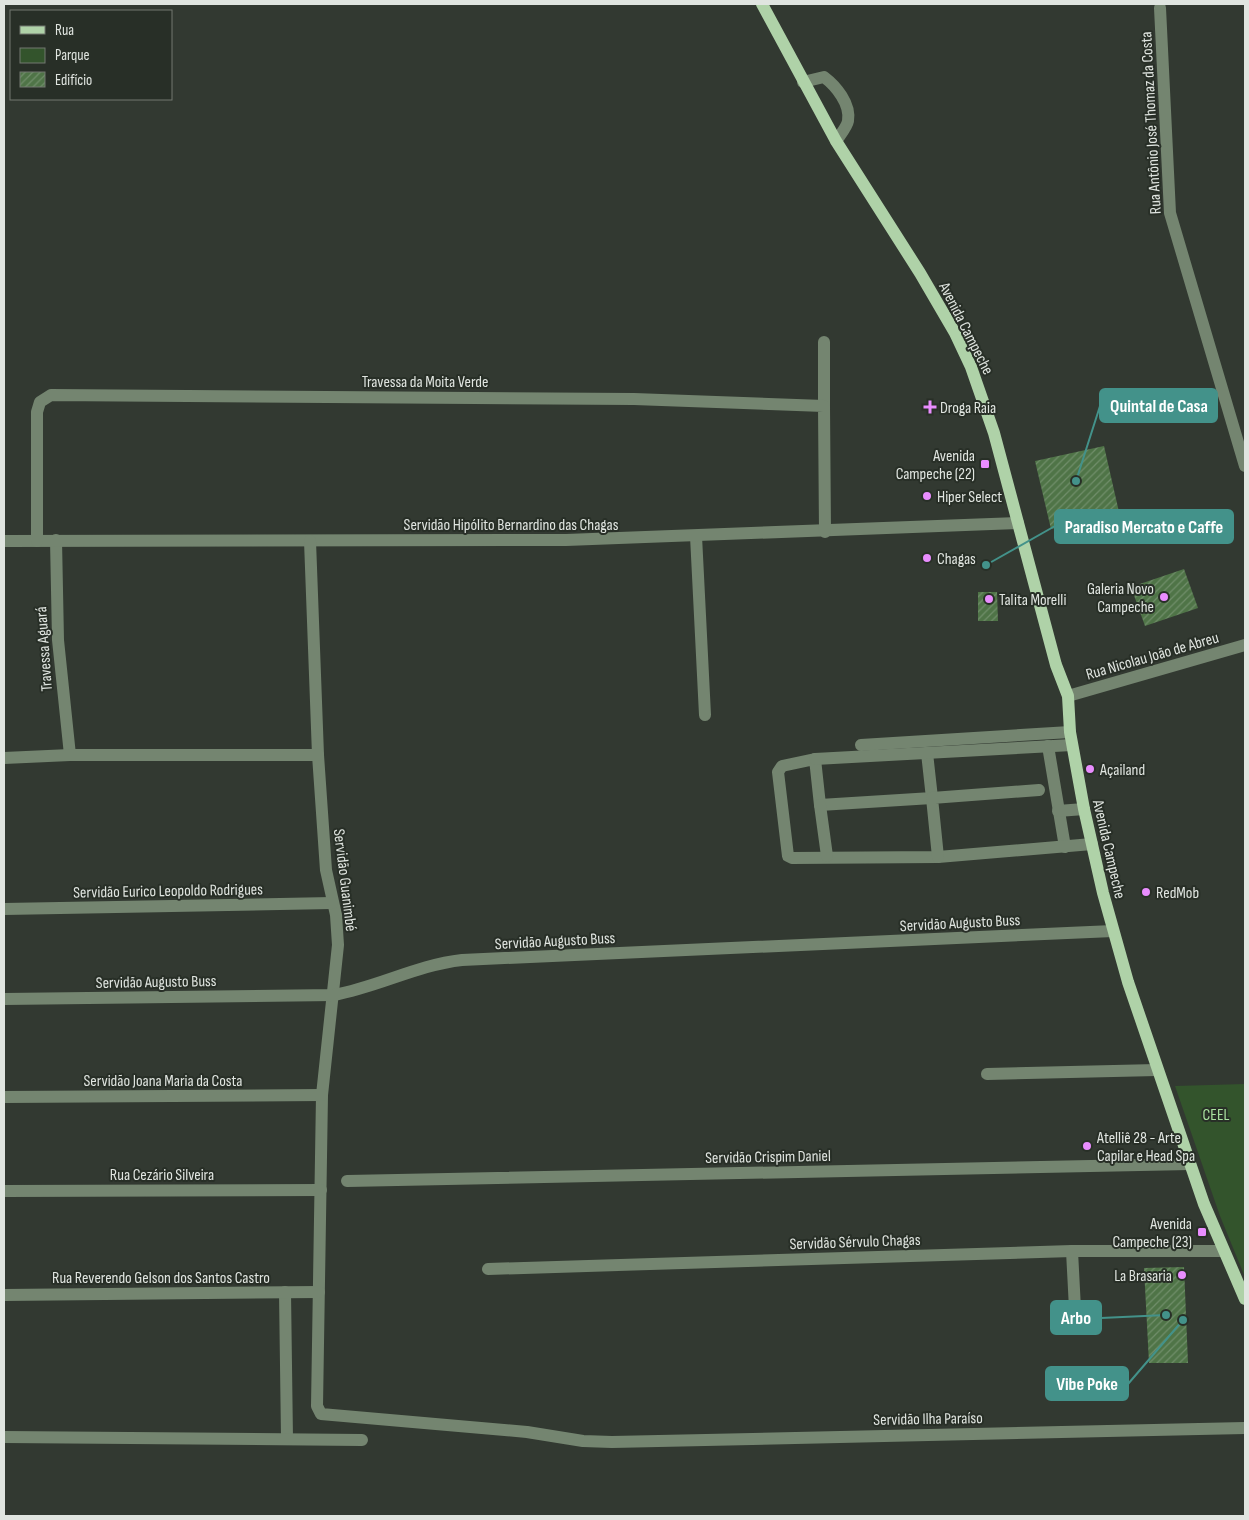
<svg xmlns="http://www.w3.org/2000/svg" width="1249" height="1520" font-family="'Sofia Sans Condensed',sans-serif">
<defs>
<pattern id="building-hatch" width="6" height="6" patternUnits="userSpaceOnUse" patternTransform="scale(1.25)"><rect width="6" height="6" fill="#4f7447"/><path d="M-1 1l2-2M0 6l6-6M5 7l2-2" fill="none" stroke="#708e6a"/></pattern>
</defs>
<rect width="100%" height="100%" fill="#323931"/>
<polygon fill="#33542c" points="1245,1084 1245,1277 1220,1216 1175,1086"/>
<g fill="url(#building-hatch)">
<polygon points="1104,446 1119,512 1051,529 1035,461"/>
<polygon points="1184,569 1198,608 1145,626 1131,587"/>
<polygon points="978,592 997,592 998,621 978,621"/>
<polygon points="1184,1267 1188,1363 1149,1363 1144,1268"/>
</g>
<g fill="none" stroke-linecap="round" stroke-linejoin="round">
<g stroke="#748570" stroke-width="12">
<polyline points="1160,8 1170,213 1245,466"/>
<path d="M 803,82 L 824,77 C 836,86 851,104 848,121 C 847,127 840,135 836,141"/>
<polyline points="824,342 824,406"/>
<polyline points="696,536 705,715"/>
<polyline points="56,540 58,640 70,755"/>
<polyline points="4,541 566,540 1018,523"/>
<polyline points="37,541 37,412 40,402 51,395 634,399 824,406 825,532"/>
<polyline points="310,541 318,755 326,870 336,915 338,945 322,1095 317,1406 321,1414 527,1432 583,1441 612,1442 1245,1428"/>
<polyline points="1068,696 1245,645"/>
<polyline points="861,745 1070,732"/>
<polyline points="1048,746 1065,847"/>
<polyline points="927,753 932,798 820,805 815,759 782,766 778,772 788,856 792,858 938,857 1092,844"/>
<polyline points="4,758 70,755 318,755"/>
<polyline points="815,759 1072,745"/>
<polyline points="820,805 827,856"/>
<polyline points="1058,811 1084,809"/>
<polyline points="938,857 932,798 1039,790"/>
<polyline points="4,909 332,903"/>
<path d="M 4,999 L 334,995 C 378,987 417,965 462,960 L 1113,931"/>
<polyline points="987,1074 1157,1070"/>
<polyline points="4,1097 322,1095"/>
<polyline points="347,1181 1190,1164"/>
<polyline points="4,1191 321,1190"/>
<polyline points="1072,1251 1076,1328"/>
<polyline points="488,1269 1072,1251 1222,1251"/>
<polyline points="285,1292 287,1439"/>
<polyline points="4,1295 319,1292"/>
<polyline points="4,1437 362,1440"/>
</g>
<polyline stroke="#afd2a8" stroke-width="12" points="762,4 836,141 920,273 955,333 971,367 994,433 1056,665 1068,696 1070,732 1084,809 1103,893 1128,982 1204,1204 1245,1299"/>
</g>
<g fill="#e98dfe" stroke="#282f27" stroke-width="2">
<path d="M927.5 399.5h5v5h5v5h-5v5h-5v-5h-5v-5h5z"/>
<rect x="980" y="459" width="10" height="10" rx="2.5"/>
<circle cx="927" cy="496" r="5"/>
<circle cx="927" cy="558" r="5"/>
<circle cx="1164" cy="597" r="5"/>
<circle cx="989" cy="599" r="5"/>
<circle cx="1090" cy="769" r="5"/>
<circle cx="1146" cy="892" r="5"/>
<circle cx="1087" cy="1146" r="5"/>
<rect x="1197" y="1227" width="10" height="10" rx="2.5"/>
<circle cx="1182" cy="1275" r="5"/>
</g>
<g text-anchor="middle" stroke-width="4" stroke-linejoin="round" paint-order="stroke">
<g font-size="16" fill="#e0e5e0" stroke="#282f27">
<text transform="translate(1150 123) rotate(-93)" y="6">Rua Antônio José Thomaz da Costa</text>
<text transform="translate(967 328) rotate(63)" y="6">Avenida Campeche</text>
<text x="425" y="387">Travessa da Moita Verde</text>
<text x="511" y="530">Servidão Hipólito Bernardino das Chagas</text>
<text transform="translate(43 649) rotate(-94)" y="6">Travessa Aguará</text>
<text transform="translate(1152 655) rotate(-16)" y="6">Rua Nicolau João de Abreu</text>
<text transform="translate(1110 849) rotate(77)" y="6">Avenida Campeche</text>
<text transform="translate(346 880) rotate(83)" y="6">Servidão Guanimbé</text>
<text transform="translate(168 890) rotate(-1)" y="6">Servidão Eurico Leopoldo Rodrigues</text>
<text transform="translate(960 922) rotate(-3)" y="6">Servidão Augusto Buss</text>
<text transform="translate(555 940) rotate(-3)" y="6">Servidão Augusto Buss</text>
<text transform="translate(156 981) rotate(-1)" y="6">Servidão Augusto Buss</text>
<text x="163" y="1086">Servidão Joana Maria da Costa</text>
<text transform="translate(768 1156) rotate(-1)" y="6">Servidão Crispim Daniel</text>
<text x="162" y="1180">Rua Cezário Silveira</text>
<text transform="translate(855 1241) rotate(-2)" y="6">Servidão Sérvulo Chagas</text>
<text x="161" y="1283">Rua Reverendo Gelson dos Santos Castro</text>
<text transform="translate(928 1418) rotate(-1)" y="6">Servidão Ilha Paraíso</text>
</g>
<g font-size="16" fill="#e0e5e0" stroke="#282f27" text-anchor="start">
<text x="940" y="413">Droga Raia</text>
<text x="975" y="461" text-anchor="end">Avenida<tspan x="975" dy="18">Campeche (22)</tspan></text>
<text x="937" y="502">Hiper Select</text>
<text x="937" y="564">Chagas</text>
<text x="1154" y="594" text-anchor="end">Galeria Novo<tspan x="1154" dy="18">Campeche</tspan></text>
<text x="999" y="605">Talita Morelli</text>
<text x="1100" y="775">Açailand</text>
<text x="1156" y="898">RedMob</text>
<text x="1097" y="1143">Atelliê 28 - Arte<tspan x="1097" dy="18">Capilar e Head Spa</tspan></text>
<text x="1192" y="1229" text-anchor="end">Avenida<tspan x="1192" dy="18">Campeche (23)</tspan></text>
<text x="1172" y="1281" text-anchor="end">La Brasaria</text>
</g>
<g font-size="16" fill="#abe4a0" stroke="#282f27">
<text x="1216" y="1120">CEEL</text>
</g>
</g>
<path fill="none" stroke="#43928a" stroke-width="2" d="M1076 481L1100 406M986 565L1055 526M1166 1315L1101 1318M1183 1320L1128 1384"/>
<g fill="#43928a" stroke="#282f27" stroke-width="2">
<circle cx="1076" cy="481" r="5"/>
<circle cx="986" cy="565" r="5"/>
<circle cx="1166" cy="1315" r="5"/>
<circle cx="1183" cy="1320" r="5"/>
</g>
<g fill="#43928a" stroke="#43928a" stroke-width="2">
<rect x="1100" y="389" width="117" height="33" rx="5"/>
<rect x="1055" y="510" width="178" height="33" rx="5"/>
<rect x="1051" y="1301" width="50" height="33" rx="5"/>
<rect x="1046" y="1367" width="82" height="33" rx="5"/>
</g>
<g font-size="18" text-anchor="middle" font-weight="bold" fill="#fff">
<text x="1159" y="412">Quintal de Casa</text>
<text x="1144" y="533">Paradiso Mercato e Caffe</text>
<text x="1076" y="1324">Arbo</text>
<text x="1087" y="1390">Vibe Poke</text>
</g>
<rect width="1249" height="1520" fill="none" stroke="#e0e5e0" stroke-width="10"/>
<rect x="10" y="10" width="162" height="90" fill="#282f27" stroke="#727871"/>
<rect x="20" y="26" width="25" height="8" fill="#afd2a8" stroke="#727871"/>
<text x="55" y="35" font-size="15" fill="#e0e5e0">Rua</text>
<rect x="20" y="48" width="25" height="15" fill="#33542c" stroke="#727871"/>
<text x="55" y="60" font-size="15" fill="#e0e5e0">Parque</text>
<rect x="20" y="72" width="25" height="15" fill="url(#building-hatch)" stroke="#727871"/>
<text x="55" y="85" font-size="15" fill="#e0e5e0">Edifício</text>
</svg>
